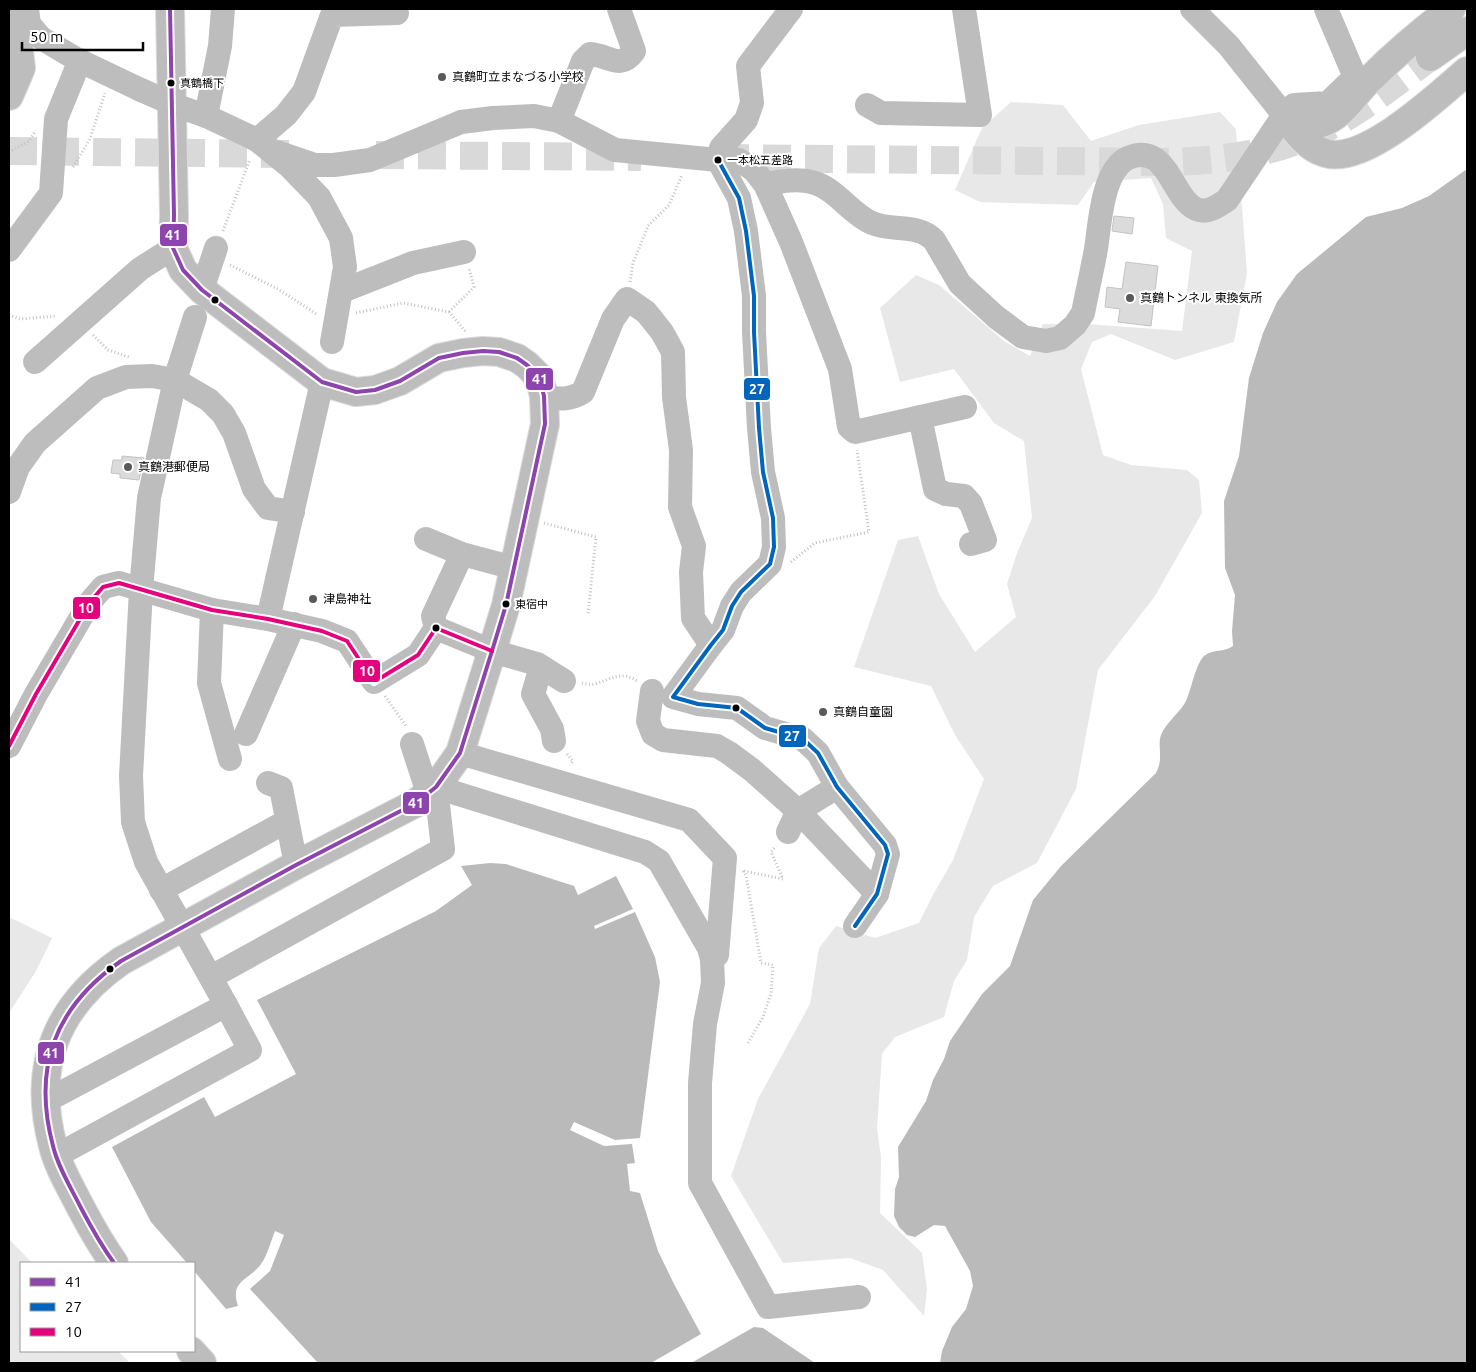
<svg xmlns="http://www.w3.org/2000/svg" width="1476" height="1372" font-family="Ubuntu,'Noto Sans JP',sans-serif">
<rect width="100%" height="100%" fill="#fff"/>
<g fill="#e8e8e8">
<polygon points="1011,102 1063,105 1091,141 1139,125 1220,112 1236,129 1247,273 1234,342 1175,360 1111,334 1092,342 1081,369 1103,455 1131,465 1187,470 1199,480 1202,513 1155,596 1098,670 1076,789 1037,863 993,886 974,917 967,960 954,981 944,1017 895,1037 882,1054 877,1128 881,1157 880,1213 922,1253 927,1289 924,1316 883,1270 850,1258 783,1263 731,1176 758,1099 810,1004 819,948 836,926 875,938 919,923 934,893 953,860 984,779 955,735 931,686 854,667 898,540 918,536 939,594 975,652 1016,617 1007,584 1017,553 1032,518 1024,441 994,423 954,369 900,382 880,308 916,275 939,285 1004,341 1030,356 1043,324 1087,324 1182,331 1192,251 1166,238 1163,204 1151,178 1094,182 1078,205 980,202 955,190 982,128"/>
<polygon points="9,917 52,938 36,971 9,1013"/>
<polygon points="9,1239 32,1263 21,1263 21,1351 118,1351 130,1363 9,1363"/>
</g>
<g fill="#bababa">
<path d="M 1467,169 L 1467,1363 L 940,1363 L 942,1351 L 952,1327 L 966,1309 L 973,1286 L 970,1271 L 945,1226 L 934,1225 L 915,1237 L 907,1235 L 899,1227 L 894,1216 L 895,1189 L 899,1177 L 898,1147 L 926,1101 L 933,1080 L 944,1059 L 950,1041 L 982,994 L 1010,966 L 1033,900 L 1061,866 L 1156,773 C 1164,758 1157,747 1161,735 C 1165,724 1179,713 1185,703 C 1191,692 1195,665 1204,656 C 1213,649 1226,652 1233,646 L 1232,631 L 1235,595 L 1225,568 L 1224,501 L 1239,456 L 1249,378 L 1263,333 L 1277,302 L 1297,274 L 1366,217 L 1402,208 L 1429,196 Z"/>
<path d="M 490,863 L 506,864 L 574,886 L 578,895 L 616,876 L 633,909 L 594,926 L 595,929 L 635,912 L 655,957 L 660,982 L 640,1138 L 615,1140 L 574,1122 L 570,1130 L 604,1146 L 632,1144 L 635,1163 L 627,1164 L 630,1191 L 640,1193 L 658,1251 L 674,1284 L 701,1334 L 651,1363 L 318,1363 L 250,1289 L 270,1271 L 284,1235 L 275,1231 C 271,1241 267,1256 261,1264 C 250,1280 229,1280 238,1306 L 226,1309 L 194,1271 L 194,1263 L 187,1263 L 151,1222 L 112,1147 L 204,1097 L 215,1117 L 296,1074 L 257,1000 L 436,911 L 472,885 L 461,866 Z"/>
<polygon points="754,1327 763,1328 815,1363 691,1363"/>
</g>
<g fill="#dbdbdb" stroke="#c3c3c3">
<polygon points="1114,216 1134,218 1132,234 1112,231"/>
<polygon points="1126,262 1158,266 1151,326 1118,322 1120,309 1105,307 1107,287 1122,289"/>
<polygon points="122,456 144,458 139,480 120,478 120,474 111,473 113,460 122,460"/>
</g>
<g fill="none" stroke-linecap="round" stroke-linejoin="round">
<g stroke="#d9d9d9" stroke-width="28" stroke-dasharray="28 14" stroke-linecap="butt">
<polyline points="9,151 293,154"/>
<polyline points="376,155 641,157"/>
<path d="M 721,158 L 1168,162 C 1216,161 1265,155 1309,136 C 1353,118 1392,85 1430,57"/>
</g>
<defs>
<g id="major">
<polyline points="9,96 21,68 14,9"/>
<path d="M 114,1263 C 101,1245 91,1227 81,1208 C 71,1188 58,1167 53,1146 C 32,1067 55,1007 121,961 L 296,865 L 416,803 L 436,787 L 460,753 L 492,651 L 506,605 L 545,424 L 544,396 L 539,377 L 527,365 L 517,358 L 499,352 L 483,351 L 463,353 L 439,358 L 400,381 L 375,390 L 356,392 L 322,382 L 202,290 L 183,270 L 173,248 L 174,215 L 170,9"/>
<polyline points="191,1351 202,1363"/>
</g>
<g id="highway">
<polyline points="1430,57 1467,31"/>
<path d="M 1284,115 C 1295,130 1306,147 1325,153 C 1364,166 1439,95 1467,71"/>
<path d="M 1284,115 C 1295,119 1308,126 1321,123 C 1341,118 1355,93 1369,80 C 1395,54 1422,31 1451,9"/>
</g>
</defs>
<use href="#major" stroke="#dbdbdb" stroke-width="30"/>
<use href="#highway" stroke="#dbdbdb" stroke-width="30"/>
<g stroke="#c2c2c2" stroke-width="3" stroke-dasharray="1 2.5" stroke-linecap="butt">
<polyline points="9,152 29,141 35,132"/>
<polyline points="73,167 90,139 105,93"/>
<polyline points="223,231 250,159"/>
<polyline points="230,265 278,289 318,315"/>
<polyline points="630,282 633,263 648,226 669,205 682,175"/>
<polyline points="449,312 474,287 469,268"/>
<polyline points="356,313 403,303 449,312 466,332"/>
<polyline points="9,315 20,319 57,316"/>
<polyline points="93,335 108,350 129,357"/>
<polyline points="544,523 596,537 588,614"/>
<polyline points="791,562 815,543 869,532 857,450"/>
<path d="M 582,683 C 586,684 590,685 594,684 C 610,680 621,670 637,681"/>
<polyline points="385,696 406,726"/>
<polyline points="567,754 573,761 570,765"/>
<polyline points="743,871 746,875 761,963 773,965 771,993 763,1017 748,1043"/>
<polyline points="744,871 783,879 771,852 776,846"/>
</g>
<g stroke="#bdbdbd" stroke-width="24">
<polyline points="27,9 29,24 41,38 78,60 141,90"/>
<polyline points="791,9 748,66 752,103 746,120 721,148 718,160 739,198 746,231 754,296 754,332 759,428 763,472 773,518 774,547 770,564 741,592 732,606 723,630 711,645 673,697 698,704 737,708 765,728 803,739 818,753 837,787 885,845 888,854 877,894 855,926"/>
<polyline points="1192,9 1229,46 1284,115"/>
<polyline points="867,105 881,113 980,115 964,9"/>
<polyline points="180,107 206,116 257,140 289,166 319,197 341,238 345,267 332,342"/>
<polyline points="206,116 220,46 223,9"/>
<path d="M 559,121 L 583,61 L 590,54 C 609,55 620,71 634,51 L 619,9"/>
<polyline points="257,140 286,115 304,92 332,15 397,13"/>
<polyline points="271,150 315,165 334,165 370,160 461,122 493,118 534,116 559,121 615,150 718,160 739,160 754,170 765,184 791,242 840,369 849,427 855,432 965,407"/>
<path d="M 765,184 C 782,181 798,178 815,183 C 837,190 851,214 872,223 C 893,232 917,223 934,240 L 960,284 L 996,317 L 1023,337 L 1046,341 L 1060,338 L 1075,325 L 1083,313 C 1087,292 1092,271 1096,249 C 1100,224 1102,170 1128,158 C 1169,140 1172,203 1199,210 C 1209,213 1219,205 1227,200 L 1284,115 L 1294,105 L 1328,103 L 1355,77 L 1326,9"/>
<polyline points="9,250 51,193 56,119 80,60"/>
<polyline points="202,290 216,248"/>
<polyline points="342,291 413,263 464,252"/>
<polyline points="35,362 140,269 173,248"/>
<path d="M 544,396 C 559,400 570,400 583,392 L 613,319 L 627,299 L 646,312 L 662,332 L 673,352 L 674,397 L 681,450 L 680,507 L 694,546 L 691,572 L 693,618 L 711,645"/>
<polyline points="920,417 935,489 946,494 964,496 971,504 985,540 971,544"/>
<polyline points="9,492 18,467 35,443 97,388 126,377 152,376 175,380 209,400 223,414 234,433 254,489 268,508 293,512"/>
<polyline points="426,539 462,554 514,568"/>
<polyline points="212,610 209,683 230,759"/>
<polyline points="268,619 322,382"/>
<polyline points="436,628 433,616 462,554"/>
<polyline points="541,667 533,694 552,729 554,741"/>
<polyline points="652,691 648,721 653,734 663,740 717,746 729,753 752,770 798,811 877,894"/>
<polyline points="246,734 294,624"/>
<polyline points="412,744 428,793"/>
<polyline points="9,746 36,694 90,602 103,587 119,583 212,610 268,619 322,631 347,641 374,682 418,655 436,628 492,651 537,664 564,681"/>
<polyline points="460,753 689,820 725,858 717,955 712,959"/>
<polyline points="268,783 281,788 296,865"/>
<polyline points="788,832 798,811 837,787"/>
<polyline points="161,890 287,821"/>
<polyline points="211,977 443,849 436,787 645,852 659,861 709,948 712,959 713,983 705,1024 700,1083 700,1183 768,1307 859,1297"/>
<polyline points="46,1101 226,1005 146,862 133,822 131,776 141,590 149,498 175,380 195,317"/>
<polyline points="56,1156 250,1050 226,1005"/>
</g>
<use href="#major" stroke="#bdbdbd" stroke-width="28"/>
<use href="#highway" stroke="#bdbdbd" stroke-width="28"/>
<polyline stroke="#bdbdbd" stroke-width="24" points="141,90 180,107"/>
<defs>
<path id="bus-1" d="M 114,1263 C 101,1245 91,1227 81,1208 C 71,1188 58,1167 53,1146 C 32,1067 55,1007 121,961 L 296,865 L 416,803 L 436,787 L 460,753 L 492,651 L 506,605 L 545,424 L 544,396 L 539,377 L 527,365 L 517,358 L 499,352 L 483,351 L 463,353 L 439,358 L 400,381 L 375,390 L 356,392 L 322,382 L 202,290 L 183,270 L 173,248 L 174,215 L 170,9"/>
<polyline id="bus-2" points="718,160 739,198 746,231 754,296 754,332 759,428 763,472 773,518 774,547 770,564 741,592 732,606 723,630 711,645 673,697 698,704 737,708 765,728 803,739 818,753 837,787 885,845 888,854 877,894 855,926"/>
<polyline id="bus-3" points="9,746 36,694 90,602 103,587 119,583 212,610 268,619 322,631 347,641 374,682 418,655 436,628 492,651"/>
</defs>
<use href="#bus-1" stroke="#fff" stroke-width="8"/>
<use href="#bus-2" stroke="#fff" stroke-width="8"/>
<use href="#bus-3" stroke="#fff" stroke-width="8"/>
<use href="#bus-1" stroke="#8e44ad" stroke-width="4"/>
<use href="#bus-2" stroke="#0065bd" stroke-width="4"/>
<use href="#bus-3" stroke="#e5007d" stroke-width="4"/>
</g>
<g fill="#595959" stroke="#fff" stroke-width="2">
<circle cx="442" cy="77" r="5"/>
<circle cx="1130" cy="298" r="5"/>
<circle cx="128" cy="467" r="5"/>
<circle cx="313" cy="599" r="5"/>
<circle cx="823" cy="712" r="5"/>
</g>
<g fill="#000" stroke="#fff" stroke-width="2">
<circle cx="171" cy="83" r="4.5"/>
<circle cx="718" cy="160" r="4.5"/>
<circle cx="215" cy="300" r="4.5"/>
<circle cx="506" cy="604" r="4.5"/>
<circle cx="436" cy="628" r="4.5"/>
<circle cx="736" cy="708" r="4.5"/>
<circle cx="110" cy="969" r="4.5"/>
</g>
<g text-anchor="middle" stroke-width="4" stroke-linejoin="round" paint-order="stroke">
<g font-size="11" fill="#000" stroke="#fff" text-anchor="start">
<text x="180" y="87">真鶴橋下</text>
<text x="727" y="164">一本松五差路</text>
<text x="515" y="608">東宿中</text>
</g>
<g font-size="12" fill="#000" stroke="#fff" text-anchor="start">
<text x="452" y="81">真鶴町立まなづる小学校</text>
<text x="1140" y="302">真鶴トンネル 東換気所</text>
<text x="138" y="471">真鶴港郵便局</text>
<text x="323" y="603">津島神社</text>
<text x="833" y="716">真鶴自童園</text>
</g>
</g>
<g stroke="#fff" stroke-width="2">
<rect x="159" y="223" width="29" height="24" rx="5" fill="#8e44ad"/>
<rect x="525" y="367" width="29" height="24" rx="5" fill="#8e44ad"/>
<rect x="743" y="377" width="28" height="24" rx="5" fill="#0065bd"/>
<rect x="72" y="596" width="29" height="24" rx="5" fill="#e5007d"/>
<rect x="352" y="659" width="29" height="24" rx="5" fill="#e5007d"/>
<rect x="778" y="724" width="29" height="24" rx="5" fill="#0065bd"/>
<rect x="402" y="791" width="28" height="24" rx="5" fill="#8e44ad"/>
<rect x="37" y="1041" width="28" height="24" rx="5" fill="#8e44ad"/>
</g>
<g font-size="14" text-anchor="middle" font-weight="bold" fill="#fff">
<text x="173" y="240">41</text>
<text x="540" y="384">41</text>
<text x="757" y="394">27</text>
<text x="86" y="613">10</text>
<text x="367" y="676">10</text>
<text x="792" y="741">27</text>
<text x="416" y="808">41</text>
<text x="51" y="1058">41</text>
</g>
<rect width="1476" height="1372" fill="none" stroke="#000000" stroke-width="20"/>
<rect x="20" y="1262" width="175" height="90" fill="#ffffff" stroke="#999999"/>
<rect x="30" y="1278" width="25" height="8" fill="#8e44ad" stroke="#999999"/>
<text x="65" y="1287" font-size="15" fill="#000000">41</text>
<rect x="30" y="1303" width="25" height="8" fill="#0065bd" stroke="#999999"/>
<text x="65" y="1312" font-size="15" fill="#000000">27</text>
<rect x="30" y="1328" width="25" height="8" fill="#e5007d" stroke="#999999"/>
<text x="65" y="1337" font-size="15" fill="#000000">10</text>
<path d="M22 42v8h121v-8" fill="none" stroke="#000000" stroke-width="2.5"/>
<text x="30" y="42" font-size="15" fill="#000000" stroke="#ffffff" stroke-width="4" paint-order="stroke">50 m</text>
</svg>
